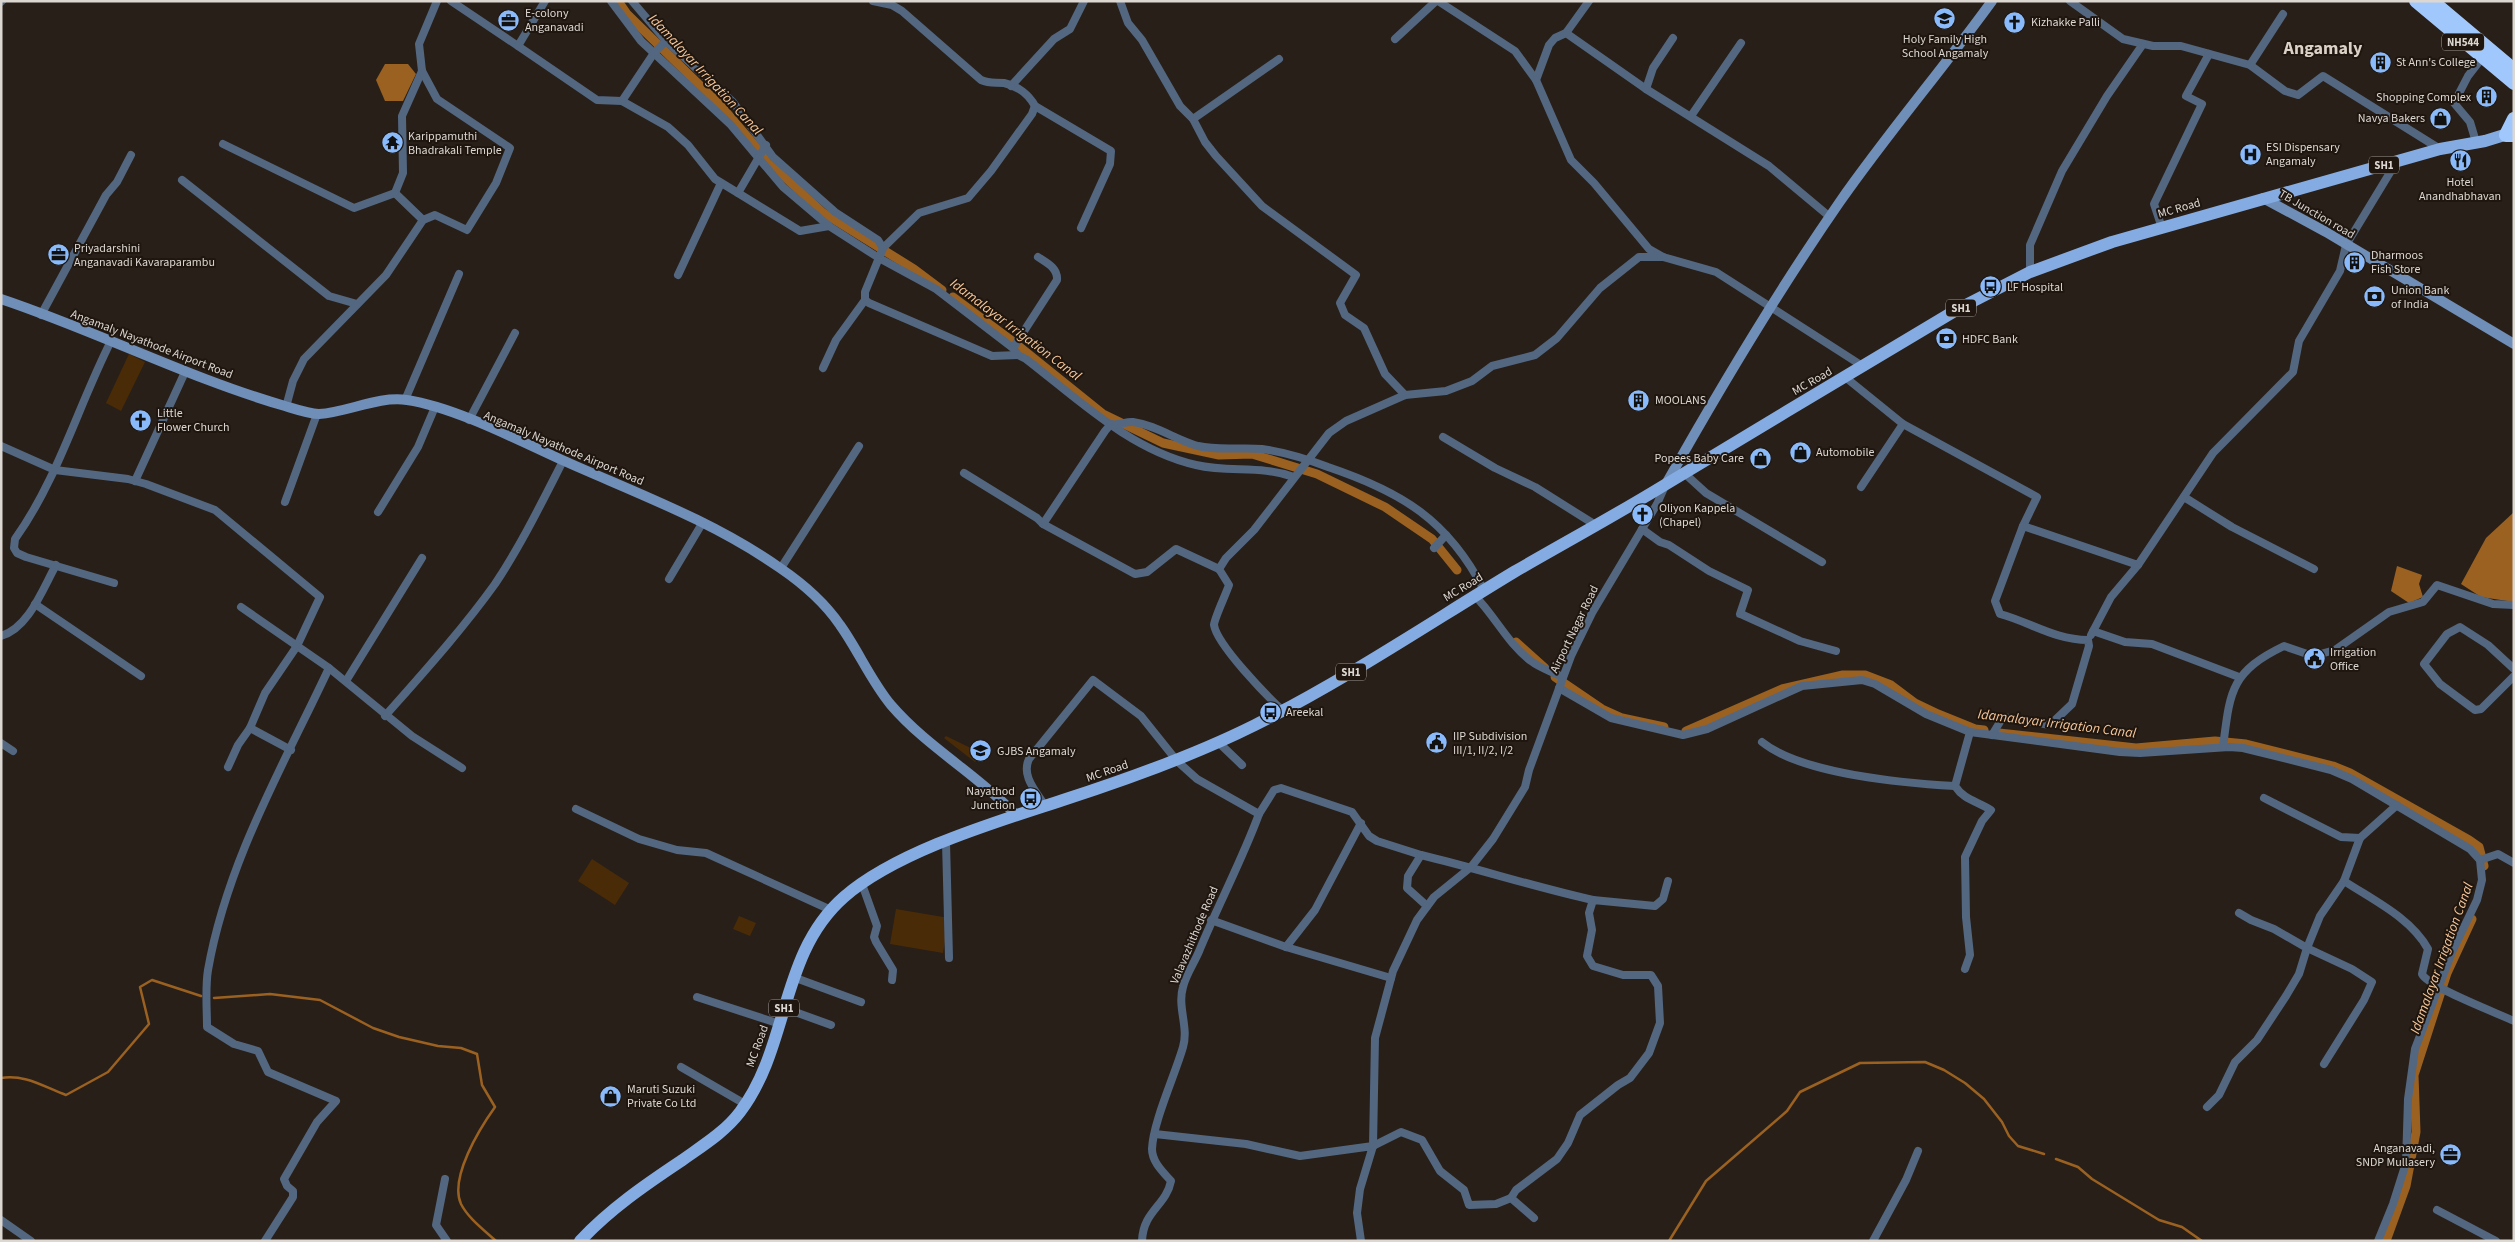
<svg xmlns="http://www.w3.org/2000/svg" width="2515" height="1242" font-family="'Source Sans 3',sans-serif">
<rect width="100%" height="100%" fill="#281f18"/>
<g fill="#4a2b07">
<polygon points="129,354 145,362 121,411 106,403"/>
<polygon points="946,736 981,753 975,762 944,738"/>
<polygon points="592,859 629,883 615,905 578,881"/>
<polygon points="896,909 949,918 943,953 890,944"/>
<polygon points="739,916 756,923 750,936 733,929"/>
</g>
<g fill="#9b6121">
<polygon points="385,64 408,64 416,74 403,101 385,101 376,80"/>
<polygon points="2514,512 2514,602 2481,597 2461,584 2486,538"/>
<polygon points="2397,566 2422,575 2419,584 2423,597 2409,603 2391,591"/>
</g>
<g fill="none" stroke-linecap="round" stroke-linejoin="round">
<g stroke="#9b6121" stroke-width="2.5">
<path d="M 214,998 L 270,994 L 320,1000 L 373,1028 L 399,1037 L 438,1046 L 461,1048 L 477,1054 L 482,1085 L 495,1107 C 480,1128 449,1178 461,1204 C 468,1218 484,1230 496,1241"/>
<path d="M 1,1078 C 25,1074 44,1087 66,1095 L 108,1072 L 149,1024 L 140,987 L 152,980 L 201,996"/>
<polyline points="2056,1159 2078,1167 2092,1179 2159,1220 2182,1227 2202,1241"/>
<polyline points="1669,1241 1706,1181 1787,1111 1800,1092 1860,1063 1925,1062 1944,1070 1965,1083 1984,1099 2002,1122 2009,1136 2018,1146 2044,1154"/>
</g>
<g stroke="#9b6121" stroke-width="9">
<polyline points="618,1 627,14 720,105 769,162 822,212 914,269 942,290"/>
<polyline points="953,297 1011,340 1103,414 1163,443 1219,455 1252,454 1317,474 1385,507 1432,539 1457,570"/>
<polyline points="1516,642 1545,668"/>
<polyline points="1555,677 1602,709 1622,718 1664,727"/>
<polyline points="1686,731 1782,689 1843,675 1865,675 1891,685 1915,703 1938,714 1975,729 1984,730"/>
<polyline points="1999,733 2136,748 2215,741 2246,744 2333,766 2350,773 2469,840 2479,847 2484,866"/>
<polyline points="2386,1241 2406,1186 2416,1132 2414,1075 2447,973 2472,919"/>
</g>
<g stroke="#536781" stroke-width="8">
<polyline points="451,1 518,46 545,1"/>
<path d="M 611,1 L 641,41 L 730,124 L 783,187 L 829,226 L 879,258 L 936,289 L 1013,348 L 1018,355 L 1026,359 C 1078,399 1130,450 1196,465 C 1230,473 1260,465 1294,477"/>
<polyline points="632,1 666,41 733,102 773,157 835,212 878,240 883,248"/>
<path d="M 873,1 L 892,5 L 902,11 L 981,80 C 990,84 995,82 1004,83 C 1018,86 1029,95 1035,106 L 1111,151 L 1110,164 L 1081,228"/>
<polyline points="1120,1 1128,23 1142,40 1180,106 1193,119 1205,142 1216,156 1262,206 1356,275 1340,303 1345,315 1364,328 1385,374 1405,395"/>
<polyline points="1438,1 1515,51 1536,80"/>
<polyline points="1589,1 1566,33 1555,38 1549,45 1536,80 1571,160 1594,183 1649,249 1663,257 1716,272 1864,367"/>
<polyline points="2070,1 2123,39 2153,46 2181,46 2250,65 2285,91 2298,95 2323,76 2440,149"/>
<polyline points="1,2 2,1"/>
<polyline points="1566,33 1646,89"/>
<polyline points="1673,38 1653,68 1646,89 1769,166 1830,217"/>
<polyline points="1395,39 1436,1"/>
<polyline points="518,46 597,100 622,101 668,127 688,145 715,179 738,193 766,145"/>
<polyline points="2250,65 2283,14"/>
<polyline points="422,71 402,116 403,173 395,193 423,220"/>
<polyline points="1011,86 1054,39 1070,29 1084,1"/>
<polyline points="622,101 654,53 666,41"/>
<polyline points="1691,116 1741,43"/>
<polyline points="1193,119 1279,59"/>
<polyline points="2476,142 2470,122 2454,103 2468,76 2482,58"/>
<polyline points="223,144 354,208 395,193"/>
<polyline points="182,180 329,296 357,304"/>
<polyline points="738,193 800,231 829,226"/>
<polyline points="2162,228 2154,204 2202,104 2186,96 2209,54"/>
<polyline points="2030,272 2030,245 2062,171 2107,96 2143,44"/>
<polyline points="678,275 721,183"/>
<polyline points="41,315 106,195 117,182 131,155"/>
<path d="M 111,341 C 78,406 58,479 15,539 L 14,548 L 17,553 L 26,557 L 114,583"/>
<path d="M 1013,348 L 1057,280 C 1058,268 1047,263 1038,257"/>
<polyline points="1018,355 992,356 869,303 865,300 865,292 883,248 919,213 968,198 991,171 1032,114 1035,106"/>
<polyline points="823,368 836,340 865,300"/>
<polyline points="1845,377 1903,424 2037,497 2023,526"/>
<polyline points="405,400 459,274"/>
<polyline points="286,407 293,381 304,359 386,275 423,220 435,215 467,230 496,183 510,148 437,99 422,71 419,44 437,1"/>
<polyline points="469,420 515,333"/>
<polyline points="1443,437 1495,468 1535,487 1594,524"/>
<polyline points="1,446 55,470 128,479 146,484 215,510 320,597 297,646 265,693 250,728 238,745 228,767"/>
<polyline points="1683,472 1706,493 1822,562"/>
<polyline points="964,473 1037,518 1043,524 1135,574 1147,572 1176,549 1219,569"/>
<polyline points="135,481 185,372"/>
<polyline points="1861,487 1903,424"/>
<polyline points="2184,497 2232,527 2314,569"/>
<polyline points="285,502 317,414"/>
<polyline points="378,512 418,447 435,407"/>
<path d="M 1043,524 L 1105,431 L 1111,424 C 1119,426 1126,421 1133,422 C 1156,425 1176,440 1198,446 C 1219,451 1241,447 1262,449 C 1285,452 1307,459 1328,467 C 1402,492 1448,520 1484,590"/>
<polyline points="1642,529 1660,542 1669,545 1709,571 1748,590 1740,614 1743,615 1800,641 1836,651"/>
<polyline points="1434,548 1446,535"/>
<polyline points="781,568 859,446"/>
<polyline points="669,579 703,522"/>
<path d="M 1475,596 C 1495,616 1508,644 1531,661 C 1541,669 1552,671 1562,677"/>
<polyline points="35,604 141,676"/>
<polyline points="241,607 329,668 412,736 462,768"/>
<polyline points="2093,631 2125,642 2152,644 2239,677"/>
<polyline points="2091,635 2111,597 2138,565"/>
<path d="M 1,636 C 29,628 43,588 56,565"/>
<polyline points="2514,669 2488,645 2460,627 2447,634 2424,664 2440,684 2475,710 2481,709 2514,676"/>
<polyline points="346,681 422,558"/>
<polyline points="1559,688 1611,718 1683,735 1707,729 1802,686 1862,680 1875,684 1926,714 1970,732 2120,752 2140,753 2229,747 2243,748 2331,770 2352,779 2470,849 2480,860 2482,880 2477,900 2452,952 2415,1049 2408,1099 2406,1163 2393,1204 2378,1241"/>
<path d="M 1283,711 C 1267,696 1217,645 1214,625 C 1214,619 1226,594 1229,585 L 1219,569 L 1226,558 L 1254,530 L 1329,433 L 1346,421 L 1405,395 L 1446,391 L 1472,381 L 1492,366 L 1535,355 L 1557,338 L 1600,288 L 1639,257 L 1663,257"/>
<path d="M 385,716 C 423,673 462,630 495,584 C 521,545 542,502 563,461"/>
<polyline points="250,728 291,750"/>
<path d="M 1992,735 L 2003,717 L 2050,725 L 2072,704 L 2089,646 L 2088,640 C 2055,640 2030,622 2000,614 L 1995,601 L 2023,526 L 2138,565 L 2213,453 L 2293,372 L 2299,341 L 2340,271 L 2346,245 L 2397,161"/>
<polyline points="1218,742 1242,765"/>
<path d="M 1762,742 C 1802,774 1903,783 1955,786"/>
<polyline points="1,743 13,751"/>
<path d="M 2223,747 C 2230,692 2230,672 2284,646 L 2313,656 L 2335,650 L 2389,612 L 2423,602 L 2437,585 L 2493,604 L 2514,605"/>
<polyline points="2264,798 2341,837 2360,838"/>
<path d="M 1045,806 C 1036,791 1021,776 1029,759 L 1093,680 L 1141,716 L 1177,761 L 1197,779 L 1259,814 C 1242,860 1219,903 1200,949 C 1195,962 1186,974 1183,987 C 1177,1007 1189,1027 1183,1047 C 1175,1075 1153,1122 1152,1149 C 1152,1162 1163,1172 1171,1181 C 1166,1206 1143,1211 1142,1241"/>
<polyline points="576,809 639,839 677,850 706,853 831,910"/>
<polyline points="1259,814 1274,790 1281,788 1352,812 1369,836 1377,841 1421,855 1408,876 1407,888 1427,906"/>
<polyline points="946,842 949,958"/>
<path d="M 1421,855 C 1479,869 1535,887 1593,900"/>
<polyline points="2480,860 2498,854 2514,863"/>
<path d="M 2344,881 C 2373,900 2411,918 2428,949 L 2422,974 C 2428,987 2497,1013 2514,1021"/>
<polyline points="862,884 877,926 874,937 876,942 893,970 892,980"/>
<polyline points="1211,920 1286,947 1391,978"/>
<polyline points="1286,947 1315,910 1361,823"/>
<path d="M 1965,969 L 1970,955 L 1966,917 L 1965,857 L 1982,821 L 1991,810 C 1977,801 1964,800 1955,786 L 1970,732"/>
<polyline points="793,977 861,1002"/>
<polyline points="697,997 780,1024"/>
<polyline points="784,1008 831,1025"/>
<polyline points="2324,1064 2364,1000 2372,982 2352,969 2307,948 2320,916 2344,881 2360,838 2397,805"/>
<polyline points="681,1067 745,1104"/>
<polyline points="2207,1107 2219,1095 2235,1062 2257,1040 2286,996 2299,974 2307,948 2274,929 2251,920 2239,913"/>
<polyline points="1155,1134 1246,1144 1300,1156 1373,1146 1360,1189 1357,1213 1361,1241"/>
<polyline points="1373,1146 1375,1038 1393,971 1417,920 1434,897 1471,867 1493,839 1525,787 1529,770 1571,656 1592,613 1657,504 1665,486"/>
<polyline points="1373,1146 1401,1132 1422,1140 1440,1171 1464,1190 1469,1205 1496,1204 1511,1198 1534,1218"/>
<polyline points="445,1179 436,1225 447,1241"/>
<polyline points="1511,1198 1516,1190 1557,1159 1568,1143 1580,1115 1618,1085 1630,1078 1649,1053 1660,1023 1658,986 1651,975 1623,975 1593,966 1587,956 1592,930 1589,913 1593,900 1655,906 1663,899 1668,881"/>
<polyline points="2437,1210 2496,1241"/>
<polyline points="1,1220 31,1241"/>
<path d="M 265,1241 L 293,1197 L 293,1191 L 287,1186 L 284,1179 L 317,1122 L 336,1101 L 268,1072 L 258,1051 L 234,1044 L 207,1027 C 207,1009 205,988 208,970 C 227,862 283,766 329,668"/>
<polyline points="1873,1241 1906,1180 1918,1151"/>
</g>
<g stroke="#6f8eb8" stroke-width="10">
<polyline points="2263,198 2326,232 2514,344"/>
<path d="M 1,299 C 97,331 188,378 285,406 C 295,409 309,414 319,414 C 349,412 377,396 407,400 C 454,407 518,440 562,460 C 636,493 713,521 780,568 C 802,583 825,603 840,625 C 858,650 871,681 891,705 C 927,747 978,775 1016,815"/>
<path d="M 1666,484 C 1720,388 1776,294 1839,203 C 1887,134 1942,70 1992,1"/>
</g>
<path stroke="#84ace3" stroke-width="12" d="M 580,1241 C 610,1209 645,1185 681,1161 C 702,1146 725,1132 740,1112 C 790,1046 779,954 844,897 C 897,851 996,822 1063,800 C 1128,779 1193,756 1255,725 C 1345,680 1428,624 1514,572 C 1564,543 1614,516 1663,486 C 1761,427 1860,367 1958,309 L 2030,272 L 2112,242 L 2440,149 L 2485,141 L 2514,132"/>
<g stroke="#a1c8fd" stroke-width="14">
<polyline points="2416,1 2514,83"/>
<polyline points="2432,1 2514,70"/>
<polyline points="2514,119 2506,135 2514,135"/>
</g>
</g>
<defs>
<symbol id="school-disc" viewBox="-11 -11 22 22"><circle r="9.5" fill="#89bafc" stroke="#1e160f"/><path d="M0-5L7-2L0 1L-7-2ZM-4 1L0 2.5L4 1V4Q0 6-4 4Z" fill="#111"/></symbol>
<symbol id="office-disc" viewBox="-11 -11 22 22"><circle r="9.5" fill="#89bafc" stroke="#1e160f"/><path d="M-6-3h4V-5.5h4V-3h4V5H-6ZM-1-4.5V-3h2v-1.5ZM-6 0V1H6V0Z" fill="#111"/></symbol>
<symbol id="church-disc" viewBox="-11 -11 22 22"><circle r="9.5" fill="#89bafc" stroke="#1e160f"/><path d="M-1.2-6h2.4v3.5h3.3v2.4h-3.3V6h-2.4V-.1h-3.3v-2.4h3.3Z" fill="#111"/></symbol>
<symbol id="building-disc" viewBox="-11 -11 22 22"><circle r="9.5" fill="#89bafc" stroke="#1e160f"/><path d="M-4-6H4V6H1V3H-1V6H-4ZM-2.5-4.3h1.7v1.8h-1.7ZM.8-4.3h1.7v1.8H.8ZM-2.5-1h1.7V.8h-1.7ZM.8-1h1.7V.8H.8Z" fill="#111"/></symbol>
<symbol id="shop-disc" viewBox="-11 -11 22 22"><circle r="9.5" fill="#89bafc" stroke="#1e160f"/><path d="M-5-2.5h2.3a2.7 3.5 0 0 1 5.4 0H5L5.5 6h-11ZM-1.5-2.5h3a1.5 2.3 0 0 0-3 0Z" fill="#111"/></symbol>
<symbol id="temple-disc" viewBox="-11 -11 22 22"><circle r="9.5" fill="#89bafc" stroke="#1e160f"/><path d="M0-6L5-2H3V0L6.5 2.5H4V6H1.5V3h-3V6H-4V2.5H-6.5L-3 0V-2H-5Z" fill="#111"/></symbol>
<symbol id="hospital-disc" viewBox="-11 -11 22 22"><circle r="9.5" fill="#89bafc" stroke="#1e160f"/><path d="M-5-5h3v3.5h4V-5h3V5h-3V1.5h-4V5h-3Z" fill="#111"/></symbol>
<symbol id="restaurant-disc" viewBox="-11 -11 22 22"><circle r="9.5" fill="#89bafc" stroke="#1e160f"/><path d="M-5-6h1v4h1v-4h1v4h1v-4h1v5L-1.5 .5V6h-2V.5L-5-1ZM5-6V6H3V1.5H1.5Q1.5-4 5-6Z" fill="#111"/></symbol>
<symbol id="bus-disc" viewBox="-11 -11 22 22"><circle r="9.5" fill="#89bafc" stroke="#1e160f"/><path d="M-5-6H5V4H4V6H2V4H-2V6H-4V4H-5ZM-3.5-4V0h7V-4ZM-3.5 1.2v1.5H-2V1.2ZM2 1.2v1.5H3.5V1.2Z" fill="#111"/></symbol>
<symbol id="bank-disc" viewBox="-11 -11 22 22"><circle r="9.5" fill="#89bafc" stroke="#1e160f"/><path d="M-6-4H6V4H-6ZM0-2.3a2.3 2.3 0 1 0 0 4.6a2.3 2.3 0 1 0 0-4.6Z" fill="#111"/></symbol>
<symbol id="civic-disc" viewBox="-11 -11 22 22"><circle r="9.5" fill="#89bafc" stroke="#1e160f"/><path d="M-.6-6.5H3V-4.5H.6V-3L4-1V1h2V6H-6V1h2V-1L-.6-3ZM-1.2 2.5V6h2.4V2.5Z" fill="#111"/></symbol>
</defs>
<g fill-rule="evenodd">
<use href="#school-disc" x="1932" y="6" width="25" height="25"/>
<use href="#office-disc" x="496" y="8" width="25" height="25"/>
<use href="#church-disc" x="2002" y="10" width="25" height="25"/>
<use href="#building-disc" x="2368" y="50" width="25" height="25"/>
<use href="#building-disc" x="2474" y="84" width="25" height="25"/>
<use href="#shop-disc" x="2428" y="106" width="25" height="25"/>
<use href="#temple-disc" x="380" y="130" width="25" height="25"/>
<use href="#hospital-disc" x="2238" y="142" width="25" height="25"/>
<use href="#restaurant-disc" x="2448" y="148" width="25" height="25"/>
<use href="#office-disc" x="46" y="242" width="25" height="25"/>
<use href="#building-disc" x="2342" y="250" width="25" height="25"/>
<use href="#bus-disc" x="1978" y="274" width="25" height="25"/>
<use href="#bank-disc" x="2362" y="284" width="25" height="25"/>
<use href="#bank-disc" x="1934" y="326" width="25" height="25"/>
<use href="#building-disc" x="1626" y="388" width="25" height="25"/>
<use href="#church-disc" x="128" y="408" width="25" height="25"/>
<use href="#shop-disc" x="1788" y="440" width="25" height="25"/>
<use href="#shop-disc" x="1748" y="446" width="25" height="25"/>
<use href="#church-disc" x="1630" y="502" width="25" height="25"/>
<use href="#civic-disc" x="2302" y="646" width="25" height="25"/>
<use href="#bus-disc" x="1258" y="700" width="25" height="25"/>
<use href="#civic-disc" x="1424" y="730" width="25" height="25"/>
<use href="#school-disc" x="968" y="738" width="25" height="25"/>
<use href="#bus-disc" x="1018" y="786" width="25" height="25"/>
<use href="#shop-disc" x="598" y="1084" width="25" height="25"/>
<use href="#office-disc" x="2438" y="1142" width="25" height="25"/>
</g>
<g text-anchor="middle" stroke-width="4" stroke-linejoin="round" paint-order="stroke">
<g fill="#1e160f" stroke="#a49d98" stroke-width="1">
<rect x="2442" y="33.5" width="42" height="17" rx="4"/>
<rect x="2369" y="156.5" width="30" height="17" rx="4"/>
<rect x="1946" y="299.5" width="30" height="17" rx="4"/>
<rect x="1336" y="663.5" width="30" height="17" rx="4"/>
<rect x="769" y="999.5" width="30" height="17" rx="4"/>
</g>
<g font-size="11" font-weight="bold" fill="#ddd7d2">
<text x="2463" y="46">NH544</text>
<text x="2384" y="169">SH1</text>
<text x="1961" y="312">SH1</text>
<text x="1351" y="676">SH1</text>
<text x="784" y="1012">SH1</text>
</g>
<g font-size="12" fill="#ddd7d2" stroke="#1e160f" text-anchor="start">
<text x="525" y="17">E-colony<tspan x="525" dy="14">Anganavadi</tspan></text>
<text x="2031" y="26">Kizhakke Palli</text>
<text x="1945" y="43" text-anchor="middle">Holy Family High<tspan x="1945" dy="14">School Angamaly</tspan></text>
<text x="2396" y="66">St Ann's College</text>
<text x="2471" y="101" text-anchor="end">Shopping Complex</text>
<text x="2425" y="122" text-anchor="end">Navya Bakers</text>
<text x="408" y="140">Karippamuthi<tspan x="408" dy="14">Bhadrakali Temple</tspan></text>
<text x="2266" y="151">ESI Dispensary<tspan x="2266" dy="14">Angamaly</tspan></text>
<text x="2460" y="186" text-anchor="middle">Hotel<tspan x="2460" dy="14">Anandhabhavan</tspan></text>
<text x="74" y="252">Priyadarshini<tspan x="74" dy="14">Anganavadi Kavaraparambu</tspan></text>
<text x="2371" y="259">Dharmoos<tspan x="2371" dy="14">Fish Store</tspan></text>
<text x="2007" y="291">LF Hospital</text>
<text x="2391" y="294">Union Bank<tspan x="2391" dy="14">of India</tspan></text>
<text x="1962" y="343">HDFC Bank</text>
<text x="1655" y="404">MOOLANS</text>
<text x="157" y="417">Little<tspan x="157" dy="14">Flower Church</tspan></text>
<text x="1816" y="456">Automobile</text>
<text x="1744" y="462" text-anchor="end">Popees Baby Care</text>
<text x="1659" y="512">Oliyon Kappela<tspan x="1659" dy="14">(Chapel)</tspan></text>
<text x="2330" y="656">Irrigation<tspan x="2330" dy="14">Office</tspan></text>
<text x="1286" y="716">Areekal</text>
<text x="1453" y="740">IIP Subdivision<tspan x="1453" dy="14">III/1, II/2, I/2</tspan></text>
<text x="997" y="755">GJBS Angamaly</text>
<text x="1015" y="795" text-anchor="end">Nayathod<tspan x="1015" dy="14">Junction</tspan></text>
<text x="627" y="1093">Maruti Suzuki<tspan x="627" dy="14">Private Co Ltd</tspan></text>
<text x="2435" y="1152" text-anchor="end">Anganavadi,<tspan x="2435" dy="14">SNDP Mullasery</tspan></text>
</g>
<g font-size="12" fill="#ddd7d2" stroke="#1e160f">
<text transform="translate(2179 208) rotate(-16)" y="4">MC Road</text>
<text transform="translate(2317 214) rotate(30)" y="4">TB Junction road</text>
<text transform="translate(152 344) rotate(21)" y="4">Angamaly Nayathode Airport Road</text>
<text transform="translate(1812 381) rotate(-30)" y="4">MC Road</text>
<text transform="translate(564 448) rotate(23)" y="4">Angamaly Nayathode Airport Road</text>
<text transform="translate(1463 587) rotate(-31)" y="4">MC Road</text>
<text transform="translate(1574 629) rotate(-64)" y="4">Airport Nagar Road</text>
<text transform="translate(1107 771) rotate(-19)" y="4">MC Road</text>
<text transform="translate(1194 935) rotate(-67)" y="4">Valavazhithode Road</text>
<text transform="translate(757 1046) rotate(-70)" y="4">MC Road</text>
</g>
<g font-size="14" font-style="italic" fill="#f7c698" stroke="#1e160f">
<text transform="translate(706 74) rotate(47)" y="5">Idamalayar Irrigation Canal</text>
<text transform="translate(1016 329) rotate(37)" y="5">Idamalayar Irrigation Canal</text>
<text transform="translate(2057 723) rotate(7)" y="5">Idamalayar Irrigation Canal</text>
<text transform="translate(2441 958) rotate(-70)" y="5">Idamalayar Irrigation Canal</text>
</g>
<g font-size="18" font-weight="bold" fill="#dcd1c6" stroke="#1e160f">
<text x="2323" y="54">Angamaly</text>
</g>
</g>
<rect width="2515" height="1242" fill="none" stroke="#ddd7d2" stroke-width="5"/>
</svg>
